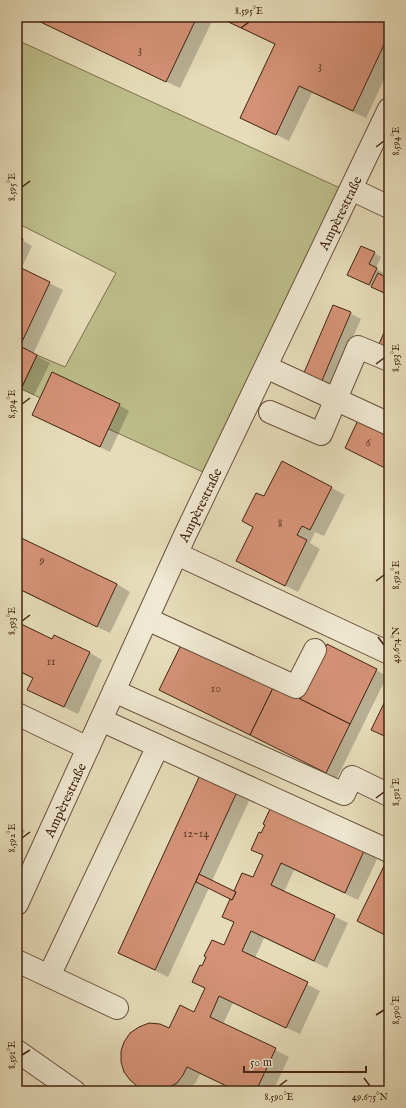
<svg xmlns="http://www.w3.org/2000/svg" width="406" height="1108" font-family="'IM FELL English',serif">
<rect width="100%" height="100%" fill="#e6dcb9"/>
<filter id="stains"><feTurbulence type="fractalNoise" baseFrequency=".005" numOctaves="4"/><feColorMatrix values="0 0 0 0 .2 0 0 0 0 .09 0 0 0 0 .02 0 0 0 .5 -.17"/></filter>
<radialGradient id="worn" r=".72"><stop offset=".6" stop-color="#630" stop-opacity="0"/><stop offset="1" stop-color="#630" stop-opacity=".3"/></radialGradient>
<polygon fill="#bdbe8a" stroke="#7f704e" points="17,40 340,188 205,473 21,389 37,355 65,367 116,273 17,223"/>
<g fill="#0003">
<polygon points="29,17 214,17 180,88"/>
<polygon points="218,17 389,17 389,69 366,118 312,93 289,141 242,118 276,45"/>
<polygon points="17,237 32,246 21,269 63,290 33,354 50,363 34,395 17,387"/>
<polygon points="374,253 381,257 376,268 383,273 382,276 389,280 389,295 349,275"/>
<polygon points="350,313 361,319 331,388 314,381"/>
<polygon points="119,405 129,411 110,452 44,420"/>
<polygon points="282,462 345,495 324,536 315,532 310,543 320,549 298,592 250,568 254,527 264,498"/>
<polygon points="17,537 117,584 130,592 110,633 17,589"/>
<polygon points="17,623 53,640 90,653 102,660 78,714 42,697 34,679 17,671"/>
<polygon points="327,645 387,676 337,778 160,690 300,700"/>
<polygon points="201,777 249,801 212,881 238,894 253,879 264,856 252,849 262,834 271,808 364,852 377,859 358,900 294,870 284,892 348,923 327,968 264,938 255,958 320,991 300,1034 233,1003 223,1024 289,1057 273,1091 236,1091 200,1074 196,1082 188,1091 147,1091 138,1086 170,1029 195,1013 206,989 193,982 202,968 224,947 235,923 223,916 231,899 209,888 168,977 119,953"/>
<polygon points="17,826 25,830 17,849"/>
</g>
<g fill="#d49276" stroke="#412311">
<polygon points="30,17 197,17 166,82"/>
<polygon points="218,17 389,17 389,34 353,111 299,86 276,135 240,118 275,44"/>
<polygon points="17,236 23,239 17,251"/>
<polygon points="361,246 375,252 369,264 377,268 369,285 347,275"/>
<polygon points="17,266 50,282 20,346 37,355 21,389 17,387"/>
<polygon points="378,273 389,279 389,295 371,287"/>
<polygon points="333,305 351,312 321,383 303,375"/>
<polygon points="387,326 389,326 389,349 379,344"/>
<polygon points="52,372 120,404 100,447 32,415"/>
<polygon points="358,420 389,436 389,470 345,448"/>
<polygon points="282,461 332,487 310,530 302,526 297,535 307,540 285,586 236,561 253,527 242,521 256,493 264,496"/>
<polygon points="17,536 117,584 97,627 17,588"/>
<polygon points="17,622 52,639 54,635 90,652 64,707 27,690 33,678 17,670"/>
<polygon points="183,641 274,686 250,735 159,690"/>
<polygon points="327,644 377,669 350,724 300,699"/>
<polygon points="274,686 350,724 326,773 250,735"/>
<polygon points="389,693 389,738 371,730"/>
<polygon points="200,775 237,792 155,970 118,953"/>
<polygon points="271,807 364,851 345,893 281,863 271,885 335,915 314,961 251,931 242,951 308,982 286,1028 219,996 210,1017 276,1048 256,1091 237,1091 187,1067 183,1075 177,1083 168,1088 157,1091 147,1090 137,1086 130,1080 124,1072 121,1062 121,1051 124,1042 130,1033 139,1027 149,1023 160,1024 169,1028 180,1005 194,1012 205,988 192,982 200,965 202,966 206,957 204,956 212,940 224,945 234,922 222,917 230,899 232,900 236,892 234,891 242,873 253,877 263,855 251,850 259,832 261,833 265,825 263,824"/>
<polygon points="385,864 389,866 389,937 357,921"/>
<polygon points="199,874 236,892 232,900 196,882"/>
</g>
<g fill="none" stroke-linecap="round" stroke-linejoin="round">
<defs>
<g id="minor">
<polyline points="351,189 389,207"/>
<polyline points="266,367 389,424"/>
<polyline points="270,412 321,434 358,347 389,360"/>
<polyline points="177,554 389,653"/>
<polyline points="147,619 296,687 315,650"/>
<polyline points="114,691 344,794 352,777 389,795"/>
<polyline points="17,714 88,748"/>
<polyline points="101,720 389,851"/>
<polyline points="17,904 185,535 389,109"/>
<polyline points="17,961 49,976 158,746"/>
<polyline points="49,976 117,1008"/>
<polyline points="17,1051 74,1091"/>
</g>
</defs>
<use href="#minor" stroke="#6a513b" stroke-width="24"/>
<use href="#minor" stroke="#efe8d2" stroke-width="22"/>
</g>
<path fill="none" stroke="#412311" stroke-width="1.5" d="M 241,28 L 249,22M 376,147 L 384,141M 22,187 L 30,181M 376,364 L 384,358M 22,404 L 30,398M 376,581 L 384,575M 22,621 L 30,615M 378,637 L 384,645M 376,798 L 384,792M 22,838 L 30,832M 376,1015 L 384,1010M 22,1055 L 30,1050M 364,1078 L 370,1086M 279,1086 L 287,1080"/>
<g text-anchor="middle" stroke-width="3.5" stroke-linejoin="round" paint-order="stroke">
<g font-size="12" fill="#663f2a">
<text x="140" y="53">3</text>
<text x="320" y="69">3</text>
<text x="368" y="446">6</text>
<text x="280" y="527">8</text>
<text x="42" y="564">9</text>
<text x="51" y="665">11</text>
<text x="216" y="692">10</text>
<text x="196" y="837">12-14</text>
</g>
<g font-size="14" fill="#412311" stroke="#efe8d2">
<text transform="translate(340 213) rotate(-64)" y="5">Ampèrestraße</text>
<text transform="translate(200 505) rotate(-64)" y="5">Ampèrestraße</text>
<text transform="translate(65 800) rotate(-65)" y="5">Ampèrestraße</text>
</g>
</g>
<rect width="406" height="1108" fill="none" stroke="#e6dcb9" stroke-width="44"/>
<path d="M244 1066v6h122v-6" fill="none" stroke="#412311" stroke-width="2"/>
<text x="250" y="1066" font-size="12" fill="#412311" stroke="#efe8d2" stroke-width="3" paint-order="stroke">50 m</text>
<rect x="22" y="22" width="362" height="1064" fill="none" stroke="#412311" stroke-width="1.5"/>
<g font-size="10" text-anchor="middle" fill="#412311">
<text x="249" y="14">8.595°E</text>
<text transform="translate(395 141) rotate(-90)" y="4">8.594°E</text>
<text transform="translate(11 187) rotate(-90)" y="4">8.595°E</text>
<text transform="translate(395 358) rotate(-90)" y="4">8.593°E</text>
<text transform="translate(11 404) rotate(-90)" y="4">8.594°E</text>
<text transform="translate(395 575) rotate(-90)" y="4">8.592°E</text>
<text transform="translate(11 621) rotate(-90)" y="4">8.593°E</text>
<text transform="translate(395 645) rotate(-90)" y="4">49.674°N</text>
<text transform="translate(395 792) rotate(-90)" y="4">8.591°E</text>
<text transform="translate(11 838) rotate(-90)" y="4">8.592°E</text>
<text transform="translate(395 1010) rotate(-90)" y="4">8.590°E</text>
<text transform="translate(11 1055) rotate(-90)" y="4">8.591°E</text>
<text x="279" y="1100">8.590°E</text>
<text x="370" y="1100">49.675°N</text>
</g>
<rect width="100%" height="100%" filter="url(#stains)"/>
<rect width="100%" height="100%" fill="url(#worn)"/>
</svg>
